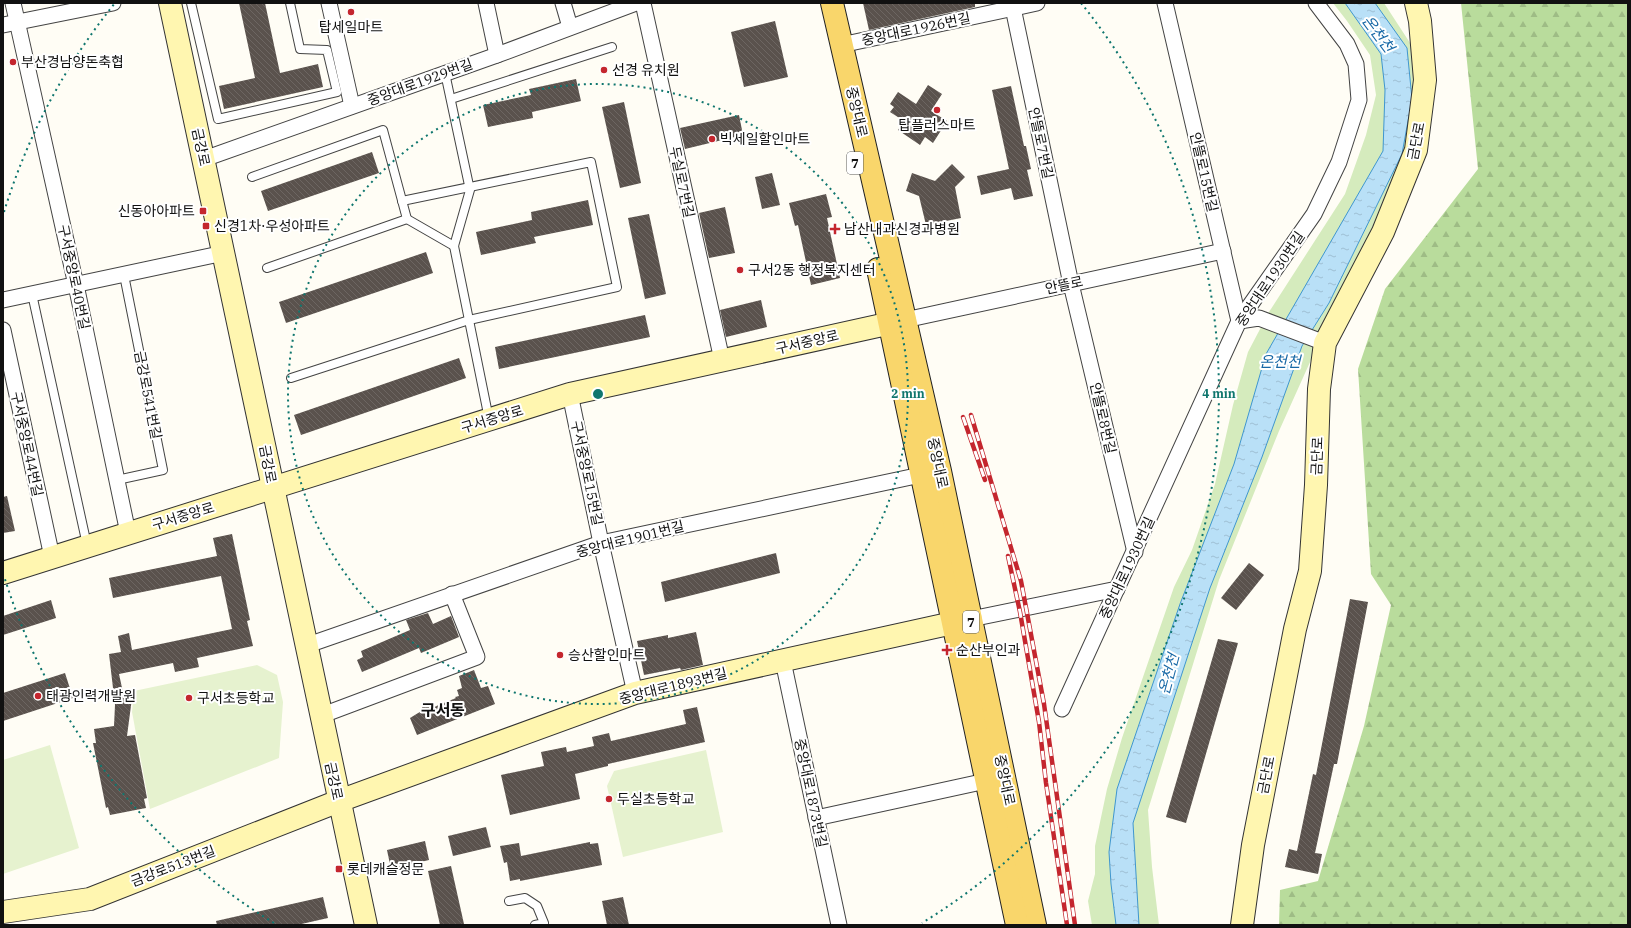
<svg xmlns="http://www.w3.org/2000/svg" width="1631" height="928" font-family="'IBM Plex Serif','Noto Sans KR',serif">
<defs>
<pattern id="forest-firs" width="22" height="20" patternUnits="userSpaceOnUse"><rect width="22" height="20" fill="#b9dc9c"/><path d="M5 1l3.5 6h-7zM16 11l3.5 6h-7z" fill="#9ebc85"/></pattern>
<pattern id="water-ripples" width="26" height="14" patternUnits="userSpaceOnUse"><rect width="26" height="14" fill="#b9e0f7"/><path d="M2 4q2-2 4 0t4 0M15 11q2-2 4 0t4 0" fill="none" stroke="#9ebfd3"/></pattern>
<pattern id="building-back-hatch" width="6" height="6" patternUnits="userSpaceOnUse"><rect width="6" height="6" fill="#5a524d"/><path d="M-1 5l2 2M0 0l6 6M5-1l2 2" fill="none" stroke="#6d6662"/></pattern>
</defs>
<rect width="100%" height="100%" fill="#fffdf5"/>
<polygon fill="#d5ebbd" points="1333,3 1384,3 1412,46 1418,62 1410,150 1315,351 1279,431 1219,580 1148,810 1152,867 1159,925 1092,925 1088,901 1095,874 1095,846 1107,789 1122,738 1174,587 1192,550 1215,484 1233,405 1248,352 1269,312 1345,194 1366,135 1376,95 1370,55 1347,21"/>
<polygon fill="url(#forest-firs)" points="1461,3 1628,3 1628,925 1279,925 1280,890 1318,881 1364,726 1391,605 1371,574 1358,369 1385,289 1478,169"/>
<g fill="#e6f2cf">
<polygon points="257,665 277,675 283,702 279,758 150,809 132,712 134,691"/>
<polygon points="50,745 79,848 3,874 3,760"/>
<polygon points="706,750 723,832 623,857 607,786 614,771"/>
</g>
<polygon fill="url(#water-ripples)" stroke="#3f96cf" points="1345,3 1375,3 1407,48 1412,99 1402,154 1329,303 1302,346 1262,457 1210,588 1133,823 1139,925 1116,925 1111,884 1109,852 1117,789 1180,604 1234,464 1266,354 1383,151 1385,90 1381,54"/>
<g fill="url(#building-back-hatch)">
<polygon points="239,3 265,3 280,73 318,64 323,87 224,109 219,86 255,78"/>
<polygon points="863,3 975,3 975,7 869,30"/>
<polygon points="775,21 788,77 744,87 731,32"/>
<polygon points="576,79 581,101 532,112 533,118 488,127 483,105 531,95 529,89"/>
<polygon points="928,85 942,94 931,111 947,121 933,143 925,137 920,145 898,130 904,121 890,112 894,107 890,104 898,92 916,104"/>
<polygon points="1011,86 1024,146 1026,146 1031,169 1027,170 1033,196 1014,200 1011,188 981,195 977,176 1009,169 992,90"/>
<polygon points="624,102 641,183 620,188 602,107"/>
<polygon points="739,115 743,135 685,149 680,128"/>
<polygon points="372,152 379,173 268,211 261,191"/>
<polygon points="952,164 965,177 955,187 961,218 926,225 919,196 906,191 912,173 935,181"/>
<polygon points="772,173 780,205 762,209 755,177"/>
<polygon points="826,194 832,217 827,218 840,278 811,285 798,225 795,226 789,203"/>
<polygon points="588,200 593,225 534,237 536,243 481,255 476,232 532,220 531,212"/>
<polygon points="725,207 735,253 709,258 699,213"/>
<polygon points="649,214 666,294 645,299 628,218"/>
<polygon points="426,252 433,273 286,323 279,302"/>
<polygon points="761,300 767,327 726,337 720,310"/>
<polygon points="645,315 650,337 499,369 495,347"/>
<polygon points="459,358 466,378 301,435 294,415"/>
<polygon points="7,496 15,531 3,533 3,497"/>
<polygon points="232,534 250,620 247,621 253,646 197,658 199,667 175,672 173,663 119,674 124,697 132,698 127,736 135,735 147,798 144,799 146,808 110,815 108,807 106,808 93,743 96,743 94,729 114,726 115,705 109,654 121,652 118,636 129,633 132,650 232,629 221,576 113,598 109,578 217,556 213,538"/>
<polygon points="776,553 780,573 665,602 661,582"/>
<polygon points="1249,563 1264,575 1236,610 1221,598"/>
<polygon points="1350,599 1368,602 1337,764 1334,764 1315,853 1322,854 1318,874 1285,867 1289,849 1297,851 1313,774 1316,775"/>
<polygon points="51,600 56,618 3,635 3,616"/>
<polygon points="428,613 433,624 451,616 459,637 421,653 419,648 362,672 357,660 363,657 361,651 410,630 406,620"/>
<polygon points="696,632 703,665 681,670 680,668 644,675 637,641 668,635 668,638"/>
<polygon points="1218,639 1238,643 1186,823 1166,817"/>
<polygon points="474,670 481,688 488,686 495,704 417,735 410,718 423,710 422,707 432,703 434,707 456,698 455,697 459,696 457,690 462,688 459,676"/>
<polygon points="65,673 73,698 3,721 3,693"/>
<polygon points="697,707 705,742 608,764 608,766 575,774 580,799 510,815 501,775 544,766 541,752 566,747 567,752 594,746 592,737 609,733 611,741 686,724 683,710"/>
<polygon points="486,827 491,847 453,856 448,836"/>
<polygon points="425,841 429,860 391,869 387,850"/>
<polygon points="590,842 590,844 598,843 602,865 520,881 520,879 510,881 507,862 504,863 500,846 519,843 521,856"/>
<polygon points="451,866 464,924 440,925 428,871"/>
<polygon points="323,897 328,918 297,925 217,925 216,921"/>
<polygon points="623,897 629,925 607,925 602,901"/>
</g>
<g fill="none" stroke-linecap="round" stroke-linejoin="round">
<defs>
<g id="lane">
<polyline points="191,3 218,119 337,92 327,50 300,49 290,3"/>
<polyline points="445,73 470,190 454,246 489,419"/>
<polyline points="451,99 612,47"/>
<polyline points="252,177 383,130 407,219 267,268"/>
<polyline points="407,219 454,246"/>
<polyline points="32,294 87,545"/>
<polyline points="291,378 469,320 617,287 591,162 402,201"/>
<polyline points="117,480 163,470 124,275"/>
<polyline points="509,901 525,898 537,906 544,923 535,925"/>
</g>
<g id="street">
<polyline points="13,3 76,285 128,533"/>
<polyline points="329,3 352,106"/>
<polyline points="486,3 497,55"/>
<polyline points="563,3 570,27"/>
<polyline points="643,3 722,360"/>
<polyline points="1012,3 1071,284 1135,552"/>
<polyline points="1165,3 1239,321 1259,318 1325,343"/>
<polyline points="3,25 113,3"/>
<polyline points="841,45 1037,3"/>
<polyline points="204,159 497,55 636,3"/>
<polyline points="3,300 224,253"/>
<polyline points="905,320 1223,251"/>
<polyline points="3,330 52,557"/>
<polyline points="570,394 601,543 635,693"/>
<polyline points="971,619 1117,589"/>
<polyline points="305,646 601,543 930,473"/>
<polyline points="783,661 839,925"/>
<polyline points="1062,709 1239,321 1314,214 1339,162 1359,100 1356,64 1347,44 1316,3"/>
<polyline points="320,716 477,657 452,594"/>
<polyline points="816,818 986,781"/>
</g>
<g id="secondary">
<path d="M 170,3 C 237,310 298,618 366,925"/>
<polyline points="3,573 570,394 905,320"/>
<polyline points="3,912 90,899 339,801 635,693 971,619"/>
<polyline points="1242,925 1253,845 1295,629 1310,571 1316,485 1319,389 1325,343 1383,232 1416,150 1425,80 1420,21 1416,3"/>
</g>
<g id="primary">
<polyline points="832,3 940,471 1035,925"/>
<polyline points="878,269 1017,925"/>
</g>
</defs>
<use href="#lane" stroke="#444" stroke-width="10"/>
<use href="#street" stroke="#444" stroke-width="17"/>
<use href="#secondary" stroke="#333" stroke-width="24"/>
<use href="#primary" stroke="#222" stroke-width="24"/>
<use href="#lane" stroke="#fff" stroke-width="8"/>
<use href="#street" stroke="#fff" stroke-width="15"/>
<use href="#secondary" stroke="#fff6b0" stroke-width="22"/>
<use href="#primary" stroke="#f9d66b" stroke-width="22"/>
<defs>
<g id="rail">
<polyline points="971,415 1021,581 1044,704 1075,925"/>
<polyline points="963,417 985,480"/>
<polyline points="1008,556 1020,612 1039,722 1046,783 1067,925"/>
</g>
</defs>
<use href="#rail" stroke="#c4262e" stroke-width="4.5"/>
<use href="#rail" stroke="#fff" stroke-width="3" stroke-dasharray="9" stroke-linecap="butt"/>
</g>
<g fill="none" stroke="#0f766e" stroke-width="2" stroke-dasharray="2 4">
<circle cx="598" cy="394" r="310"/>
<path d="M274 923A621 621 0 0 1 4 576M4 212A621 621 0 0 1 115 3M1081 3A621 621 0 0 1 922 923"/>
</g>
<g fill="#c4262e" stroke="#fff" stroke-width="1.5">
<circle cx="351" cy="12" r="4"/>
<circle cx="13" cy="62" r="4"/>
<circle cx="604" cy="70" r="4"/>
<circle cx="937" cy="110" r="4"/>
<circle cx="712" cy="139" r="4"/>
<rect x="199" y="207" width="8" height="8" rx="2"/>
<rect x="202" y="222" width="8" height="8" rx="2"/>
<path d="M833 223h4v4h4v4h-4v4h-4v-4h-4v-4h4z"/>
<circle cx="740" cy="270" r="4"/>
<path d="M945 644h4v4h4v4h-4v4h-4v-4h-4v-4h4z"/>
<circle cx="560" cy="655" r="4"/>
<circle cx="38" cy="696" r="4"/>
<circle cx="189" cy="698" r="4"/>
<circle cx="609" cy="799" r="4"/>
<rect x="335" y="865" width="8" height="8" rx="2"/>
</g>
<g text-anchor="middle" stroke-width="4" stroke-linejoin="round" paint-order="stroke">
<g fill="#fff" stroke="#585858" stroke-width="1">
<rect x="847" y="152" width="16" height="22" rx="3"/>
<rect x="963" y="611" width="16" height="22" rx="3"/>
</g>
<g font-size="13" font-weight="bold" fill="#111">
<text x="855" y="168">7</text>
<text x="971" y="627">7</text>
</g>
<g font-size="14" fill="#111" stroke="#fff" text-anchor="start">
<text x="351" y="32" text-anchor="middle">탑세일마트</text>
<text x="21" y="67">부산경남양돈축협</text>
<text x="612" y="75">선경 유치원</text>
<text x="937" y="130" text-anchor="middle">탑플러스마트</text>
<text x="720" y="144">빅세일할인마트</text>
<text x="195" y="216" text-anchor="end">신동아아파트</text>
<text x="214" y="231">신경1차·우성아파트</text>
<text x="844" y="234">남산내과신경과병원</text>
<text x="748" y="275">구서2동 행정복지센터</text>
<text x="956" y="655">순산부인과</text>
<text x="568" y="660">승산할인마트</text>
<text x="46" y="701">태광인력개발원</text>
<text x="197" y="703">구서초등학교</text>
<text x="617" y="804">두실초등학교</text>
<text x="347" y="874">롯데캐슬정문</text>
</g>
<g font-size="14" fill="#111" stroke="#fff">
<text transform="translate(916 29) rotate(-12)" y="5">중앙대로1926번길</text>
<text transform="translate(420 82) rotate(-20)" y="5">중앙대로1929번길</text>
<text transform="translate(857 112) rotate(77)" y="5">중앙대로</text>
<text transform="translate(1416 141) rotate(-79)" y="5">금단로</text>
<text transform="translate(1041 143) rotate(78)" y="5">안뜰로7번길</text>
<text transform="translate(201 147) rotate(78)" y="5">금강로</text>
<text transform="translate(1204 172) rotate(77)" y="5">안뜰로15번길</text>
<text transform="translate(682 182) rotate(78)" y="5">두실로7번길</text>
<text transform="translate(74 277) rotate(78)" y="5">구서중앙로40번길</text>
<text transform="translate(1270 279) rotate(-56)" y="5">중앙대로1930번길</text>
<text transform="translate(1064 285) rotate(-12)" y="5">안뜰로</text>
<text transform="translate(807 342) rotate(-13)" y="5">구서중앙로</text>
<text transform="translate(148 395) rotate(79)" y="5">금강로541번길</text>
<text transform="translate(1103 418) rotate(77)" y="5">안뜰로8번길</text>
<text transform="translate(492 419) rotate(-17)" y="5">구서중앙로</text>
<text transform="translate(27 444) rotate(78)" y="5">구서중앙로44번길</text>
<text transform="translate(1317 456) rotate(-88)" y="5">금단로</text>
<text transform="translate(938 463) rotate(78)" y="5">중앙대로</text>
<text transform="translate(268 464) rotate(79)" y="5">금강로</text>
<text transform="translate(587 473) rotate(78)" y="5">구서중앙로15번길</text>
<text transform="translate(183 516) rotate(-17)" y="5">구서중앙로</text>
<text transform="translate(630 539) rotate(-14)" y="5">중앙대로1901번길</text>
<text transform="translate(1127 568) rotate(-65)" y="5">중앙대로1930번길</text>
<text transform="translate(673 686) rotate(-14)" y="5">중앙대로1893번길</text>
<text transform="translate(1266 775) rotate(-79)" y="5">금단로</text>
<text transform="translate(1005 780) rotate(78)" y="5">중앙대로</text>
<text transform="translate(334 781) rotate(78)" y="5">금강로</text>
<text transform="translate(811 793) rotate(78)" y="5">중앙대로1873번길</text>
<text transform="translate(173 866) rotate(-21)" y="5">금강로513번길</text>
</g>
<g font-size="15" font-style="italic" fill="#1768a6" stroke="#fff">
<text transform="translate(1378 34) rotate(53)" y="5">온천천</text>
<text x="1280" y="367">온천천</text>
<text transform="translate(1169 674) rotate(-75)" y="5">온천천</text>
</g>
<g font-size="16" font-weight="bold" fill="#111" stroke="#fff">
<text x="443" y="716">구서동</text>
</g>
</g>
<circle cx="598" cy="394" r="6" fill="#0f766e" stroke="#fff" stroke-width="2"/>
<g font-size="12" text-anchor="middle" font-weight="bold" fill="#0f766e" stroke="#fff" stroke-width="4" stroke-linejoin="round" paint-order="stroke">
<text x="908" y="398">2 min</text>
<text x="1219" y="398">4 min</text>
</g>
<rect width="1631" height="928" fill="none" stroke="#111111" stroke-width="8"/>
</svg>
